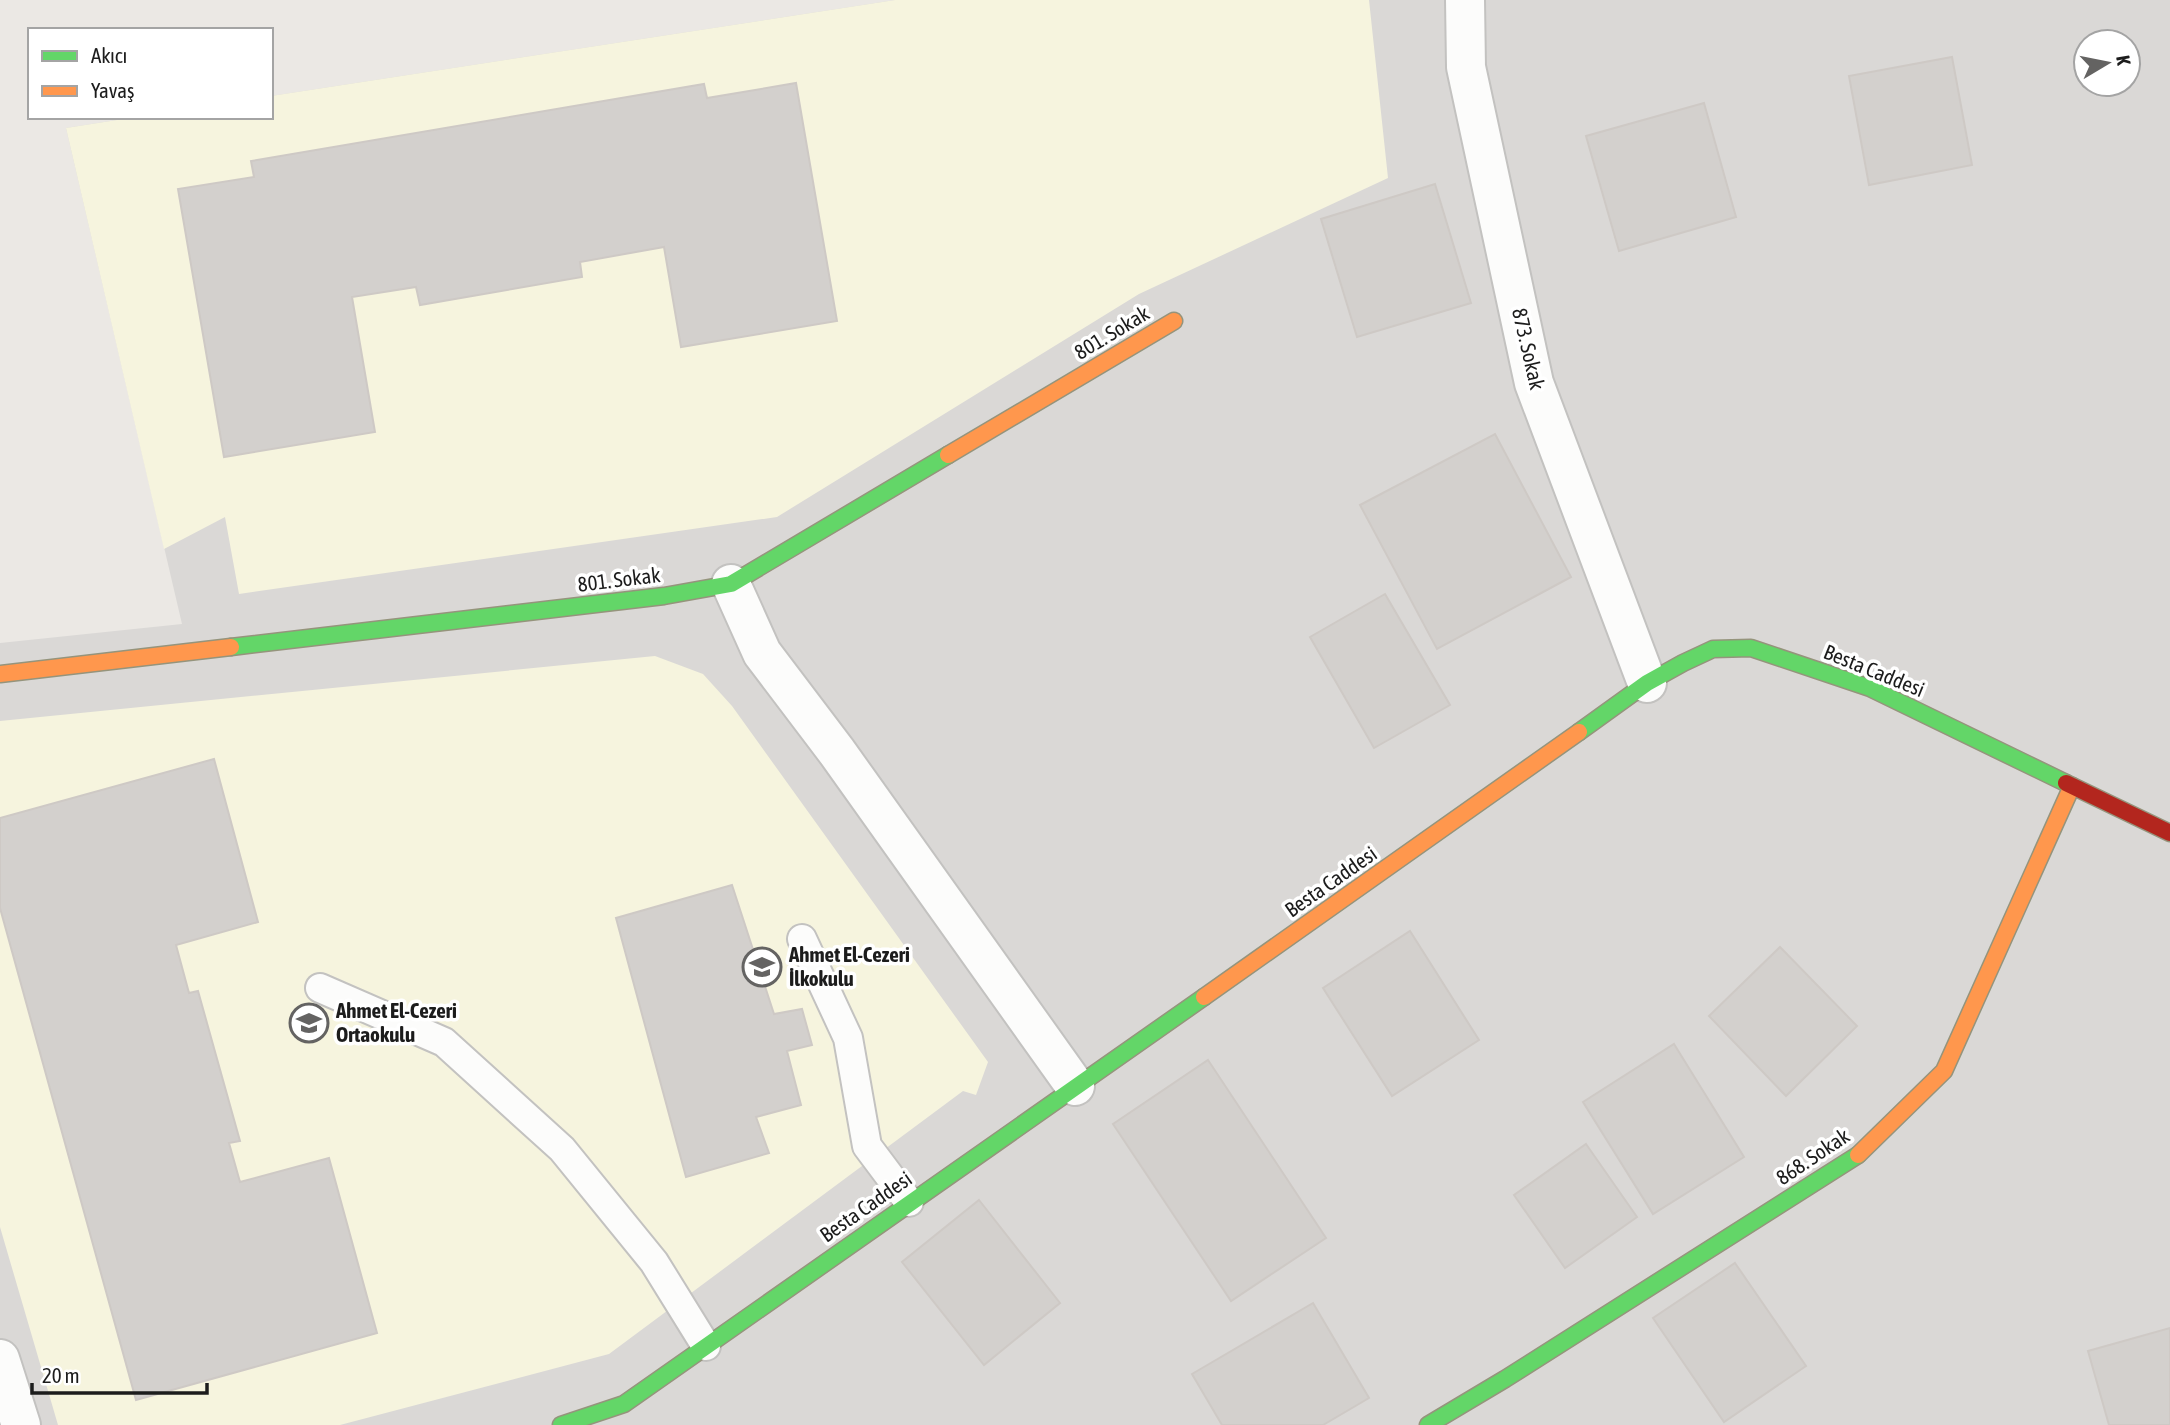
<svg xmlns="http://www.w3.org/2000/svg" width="2170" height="1425" font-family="'Asap Condensed',sans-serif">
<rect width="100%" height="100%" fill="#ebe8e4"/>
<path fill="#dad8d6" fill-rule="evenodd" d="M 895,0 L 2170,0 L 2170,1425 L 0,1425 L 0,643 L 182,624 L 66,128 L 136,117 L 271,117 L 271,96 ZM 2086,42 L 2128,42 L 2128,84 L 2086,84 Z"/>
<g fill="#f6f4de">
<polygon points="895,0 1369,0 1388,178 1139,294 777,517 239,594 225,517 164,549 66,128 136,117 271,117 271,96"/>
<polygon points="655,656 703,674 732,706 988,1062 976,1095 963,1091 609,1354 340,1425 58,1425 0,1227 0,721"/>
</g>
<g fill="#d3d0cd" stroke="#cec9c5" stroke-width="2">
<polygon points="1952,57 1972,165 1869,185 1849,76"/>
<polygon points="796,83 837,321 681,347 664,247 580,262 582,277 420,305 416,287 352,297 375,432 224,457 178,189 254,177 251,161 704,84 707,98"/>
<polygon points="1704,103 1736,217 1619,251 1586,136"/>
<polygon points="1435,184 1471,303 1357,337 1321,219"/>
<polygon points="1495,434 1571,577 1437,649 1360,505"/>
<polygon points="1385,594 1450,705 1374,748 1310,637"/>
<polygon points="214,759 258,922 176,945 189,993 198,991 240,1141 229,1143 240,1182 329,1158 377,1333 136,1400 0,908 0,818"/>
<polygon points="732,885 774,1014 802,1009 812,1045 787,1051 801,1105 756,1117 769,1153 686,1177 616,918"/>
<polygon points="1410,931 1479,1040 1392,1096 1323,988"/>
<polygon points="1780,947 1857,1026 1786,1096 1709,1016"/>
<polygon points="1674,1044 1744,1157 1653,1214 1583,1102"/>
<polygon points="1208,1060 1326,1238 1231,1301 1113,1124"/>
<polygon points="1586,1144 1637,1217 1565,1268 1514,1195"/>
<polygon points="979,1200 1060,1303 984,1365 902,1262"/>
<polygon points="1735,1263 1806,1366 1724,1422 1653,1318"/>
<polygon points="1313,1303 1369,1398 1323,1425 1222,1425 1192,1374"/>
<polygon points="2170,1328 2170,1425 2109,1425 2088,1351"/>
</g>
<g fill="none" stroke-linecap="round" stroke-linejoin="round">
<defs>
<g id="lane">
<polyline points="802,939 848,1038 867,1146 909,1202"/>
<polyline points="320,988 444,1042 562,1149 654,1262 706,1346"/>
</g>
<g id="street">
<polyline points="1465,0 1466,67 1534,383 1647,683"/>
<polyline points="731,584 762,653 837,752 1075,1086"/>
<polyline points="0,1359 21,1425"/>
</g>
<g id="fast">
<polyline points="231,647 664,596 731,584 948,455"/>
<polyline points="1579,732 1647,683 1683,663 1713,649 1751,648 1870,688 2066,783"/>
<polyline points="561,1425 624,1404 1204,997"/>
<polyline points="1428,1425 1505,1379 1858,1155"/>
</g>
<g id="slow">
<polyline points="948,455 1174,321"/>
<polyline points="0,674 231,647"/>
<polyline points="1204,997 1579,732"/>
<polyline points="1858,1155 1944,1071 2072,786"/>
</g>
<polyline id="jam" points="2066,783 2170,833"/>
</defs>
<use href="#lane" stroke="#c3c2c0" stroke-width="32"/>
<use href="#street" stroke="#c3c2c0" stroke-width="42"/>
<use href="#fast" stroke="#95947c" stroke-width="19"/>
<use href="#slow" stroke="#95947c" stroke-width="19"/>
<use href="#jam" stroke="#95947c" stroke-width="19"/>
<use href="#lane" stroke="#fcfcfb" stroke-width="28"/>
<use href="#street" stroke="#fcfcfb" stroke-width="38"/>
<use href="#fast" stroke="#63d668" stroke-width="16"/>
<use href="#slow" stroke="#ff974d" stroke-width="16"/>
<use href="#jam" stroke="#b3261e" stroke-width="16"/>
</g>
<defs>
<symbol id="school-ring" viewBox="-11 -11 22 22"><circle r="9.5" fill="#fff" stroke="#646362" stroke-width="1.5"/><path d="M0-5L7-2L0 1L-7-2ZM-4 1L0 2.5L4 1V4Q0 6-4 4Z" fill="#646362"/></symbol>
</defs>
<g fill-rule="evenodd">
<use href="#school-ring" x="740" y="945" width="44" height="44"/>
<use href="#school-ring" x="287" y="1001" width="44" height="44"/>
</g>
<g text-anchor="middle" stroke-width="7" stroke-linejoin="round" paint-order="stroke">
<g font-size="21" fill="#1c1c1c" stroke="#fff">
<text transform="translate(1112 333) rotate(-31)" y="7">801. Sokak</text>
<text transform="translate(1528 349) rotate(77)" y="7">873. Sokak</text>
<text transform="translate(619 580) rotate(-7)" y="7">801. Sokak</text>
<text transform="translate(1874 671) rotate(22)" y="7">Besta Caddesi</text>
<text transform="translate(1331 882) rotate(-35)" y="7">Besta Caddesi</text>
<text transform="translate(1813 1157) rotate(-34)" y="7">868. Sokak</text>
<text transform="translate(866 1207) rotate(-35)" y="7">Besta Caddesi</text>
</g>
<g font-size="21" font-weight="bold" fill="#1c1c1c" stroke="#fff" text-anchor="start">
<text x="789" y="962">Ahmet El-Cezeri<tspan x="789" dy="24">İlkokulu</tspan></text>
<text x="336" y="1018">Ahmet El-Cezeri<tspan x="336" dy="24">Ortaokulu</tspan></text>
</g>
</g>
<rect x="28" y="28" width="245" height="91" fill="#ffffff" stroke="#a4a4a4" stroke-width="2"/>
<rect x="42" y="51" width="35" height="10" fill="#63d668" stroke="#a4a4a4" stroke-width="2"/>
<text x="91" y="63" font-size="21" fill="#1c1c1c">Akıcı</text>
<rect x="42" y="86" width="35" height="10" fill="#ff974d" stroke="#a4a4a4" stroke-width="2"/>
<text x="91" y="98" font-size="21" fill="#1c1c1c">Yavaş</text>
<g transform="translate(2107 63) rotate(80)"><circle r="33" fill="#ffffff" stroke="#a4a4a4" stroke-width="2"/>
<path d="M0-5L12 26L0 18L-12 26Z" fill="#646362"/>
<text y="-10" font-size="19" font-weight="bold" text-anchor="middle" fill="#1c1c1c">K</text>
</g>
<path d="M32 1383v10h175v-10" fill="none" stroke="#1c1c1c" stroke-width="3.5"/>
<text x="42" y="1383" font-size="21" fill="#1c1c1c" stroke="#ffffff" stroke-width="5" paint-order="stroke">20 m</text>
</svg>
